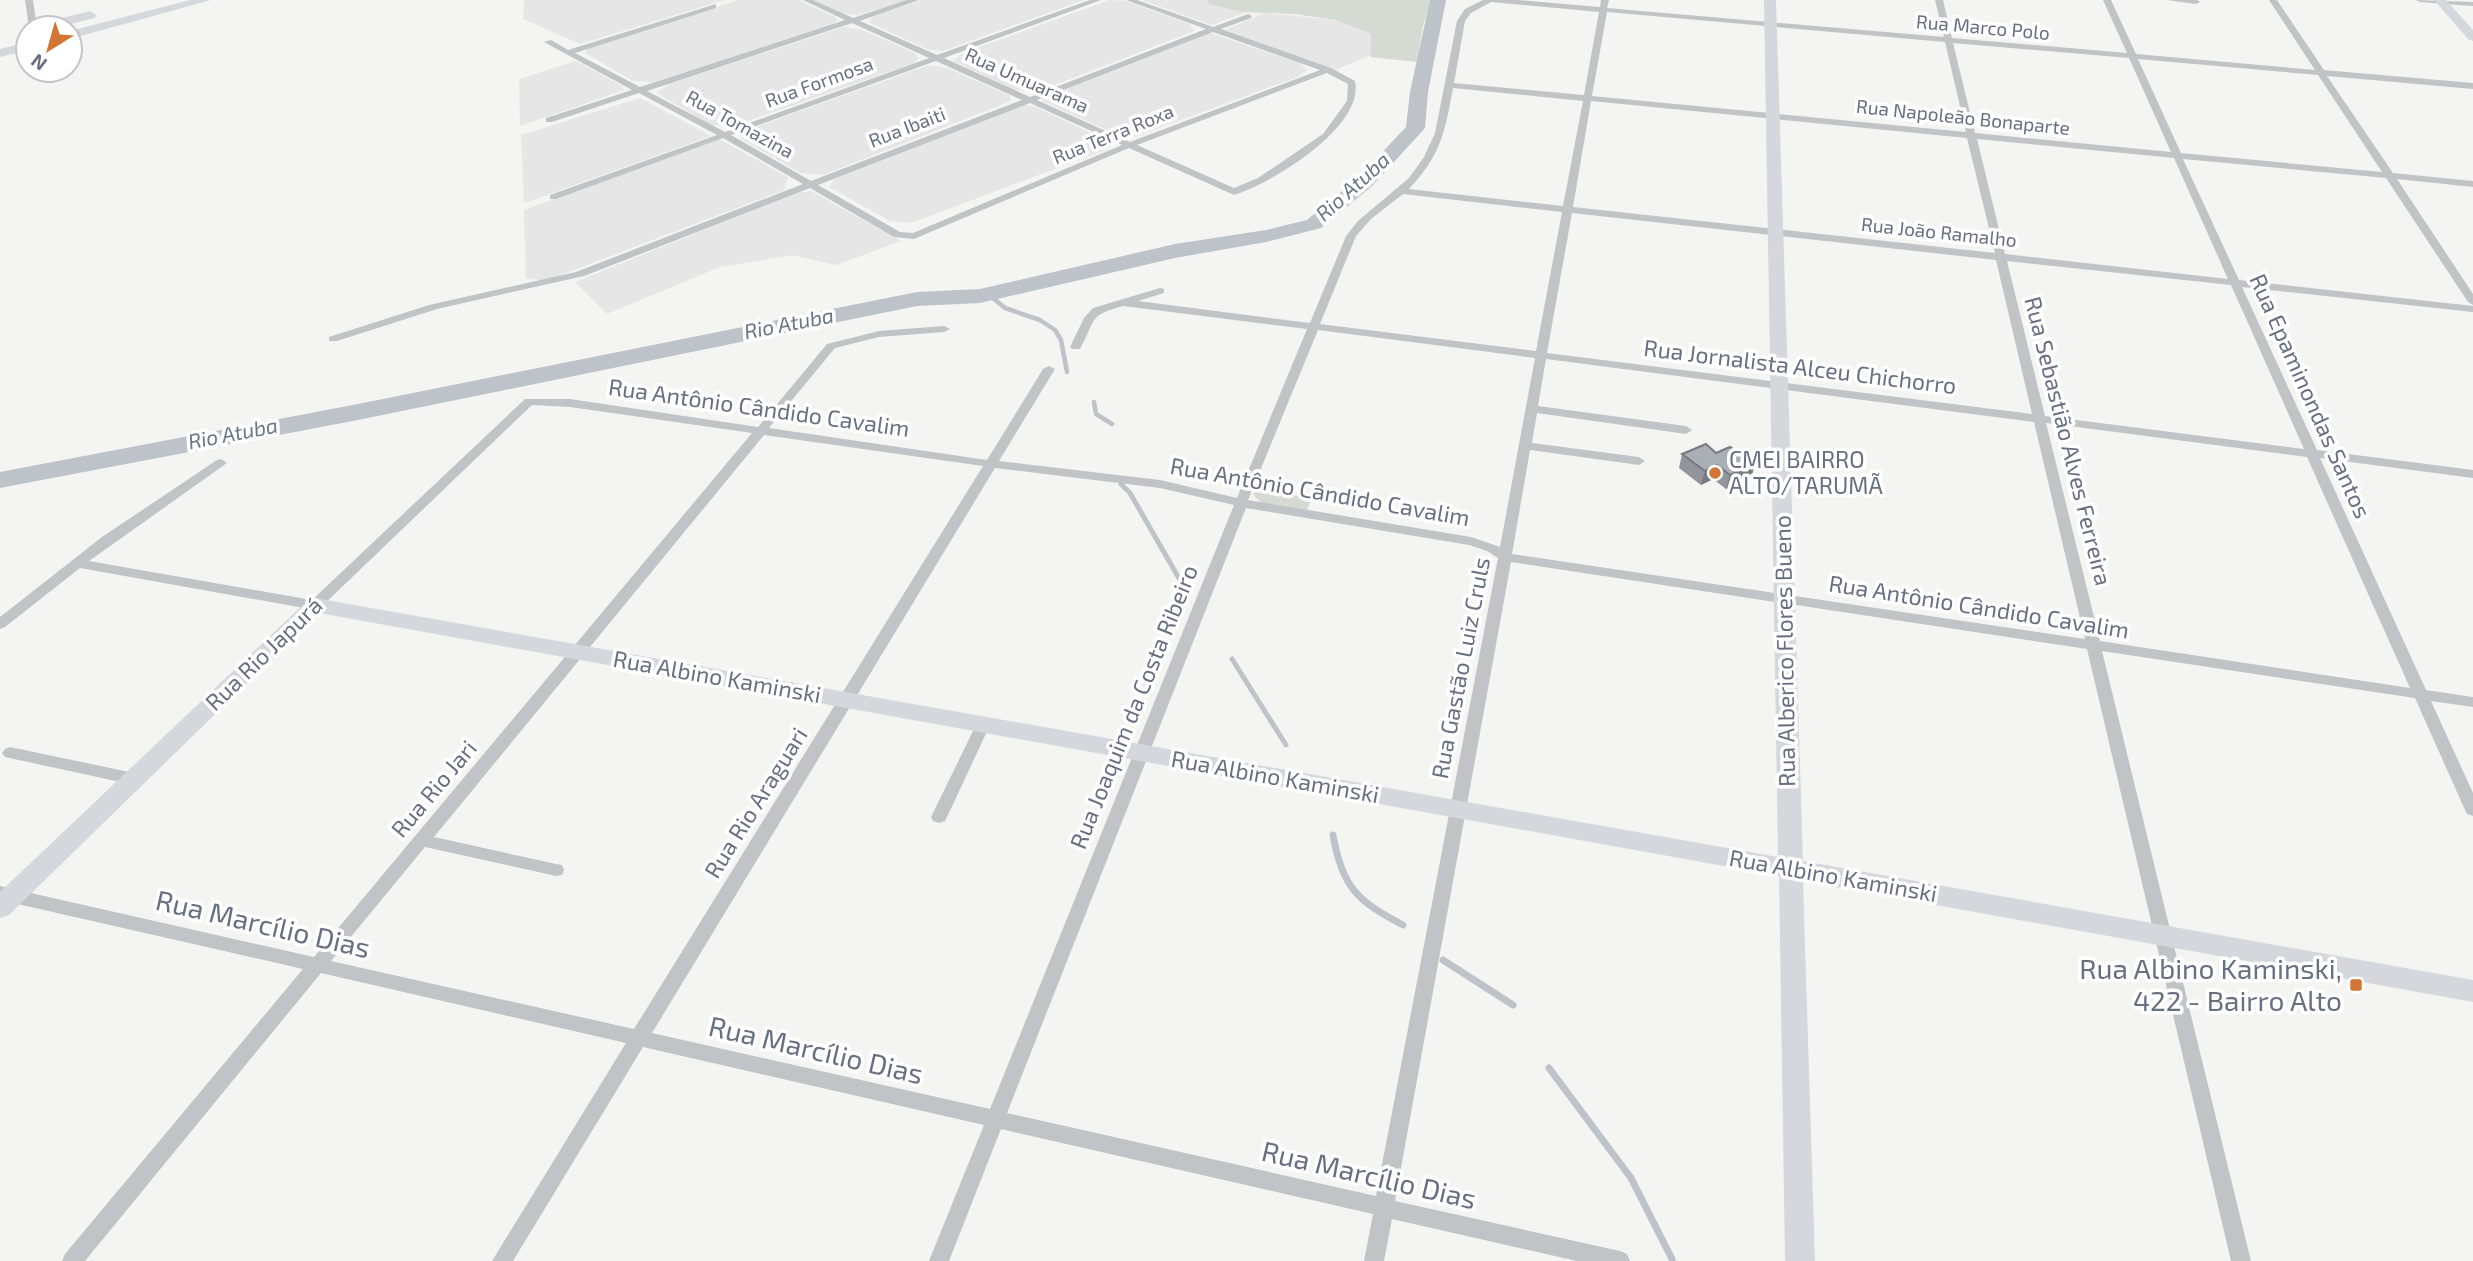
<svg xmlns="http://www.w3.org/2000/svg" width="2473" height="1261" font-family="'Exo 2',sans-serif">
<rect width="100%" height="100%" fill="#f4f5f2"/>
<g fill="#e5e6e5">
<polygon points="524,0 724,0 580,44 523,19"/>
<polygon points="739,0 798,0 834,16 838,20 832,24 654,82 633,81 585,53 588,48 598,44"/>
<polygon points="813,0 910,0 858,15 843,14"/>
<polygon points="922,0 1084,0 943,51 929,50 868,22 874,16"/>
<polygon points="1109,0 1126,1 1189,24 1194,31 1037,92 1015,90 953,61 963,53"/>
<polygon points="1142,0 1208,0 1209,4 1248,12 1211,25"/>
<polygon points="1264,13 1336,20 1371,34 1370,55 1336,70 1225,30"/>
<polygon points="843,27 860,29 915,53 919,58 914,63 733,126 710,125 657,93 670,84"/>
<polygon points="1210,33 1300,63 1307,70 1297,77 1135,137 1114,133 1042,101 1042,98"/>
<polygon points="576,61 622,86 624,90 520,126 519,79"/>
<polygon points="929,65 947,68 1009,95 1011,101 823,175 800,173 740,138 753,128"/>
<polygon points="640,98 711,136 524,203 521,135"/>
<polygon points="1023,105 1036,107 1114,144 1105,150 911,223 890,221 829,187 835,179"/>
<polygon points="719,139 788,177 784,190 545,281 526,278 524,210"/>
<polygon points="811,191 901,241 836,265 792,255 720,267 607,314 575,282 796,193"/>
</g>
<g fill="#d5dbd3">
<polygon points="1208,0 1431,0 1423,26 1417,62 1370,57 1371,34 1336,20 1294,14 1243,12 1209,4"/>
<polygon points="1268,489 1269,491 1312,498 1307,510 1262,503 1254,496 1253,490"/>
</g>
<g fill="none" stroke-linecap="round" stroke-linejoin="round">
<g stroke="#bdc3c9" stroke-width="4.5">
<polyline points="988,294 1005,308 1040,320 1055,330 1061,340 1067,372"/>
<polyline points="1094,402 1096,414 1112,424"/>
</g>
<g stroke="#bdc3c9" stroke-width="5">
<polyline points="1121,484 1130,493 1184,587"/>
<polyline points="1232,659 1286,745"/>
</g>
<g stroke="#bdc3c9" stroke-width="7">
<path d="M 1333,835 C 1342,887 1357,901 1403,925"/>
<polyline points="1443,960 1513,1005"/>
<polyline points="1549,1068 1631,1178 1672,1259"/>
</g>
<polygon fill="#bdc3c9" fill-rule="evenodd" points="1430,0 1446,0 1428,92 1425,128 1372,186 1321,228 1266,242 1175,258 980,303 917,306 358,420 0,488 0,472 358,404 917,292 980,289 1175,244 1266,230 1307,220 1358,178 1406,127 1410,92"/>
<g fill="#c1c3c7" fill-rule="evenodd">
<polygon points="25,0 33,0 37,28 29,28"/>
<path d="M 803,0 L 813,0 L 853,18 L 907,0 L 919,0 L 860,21 L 937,55 L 1090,0 L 1101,0 L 944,58 L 1030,97 L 1206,29 L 1126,0 L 1137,0 L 1213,27 L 1248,14 L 1252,16 L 1251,18 L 1221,29 L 1331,68 L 1355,81 C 1365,127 1272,183 1234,195 L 1129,148 L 914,239 L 894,237 L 810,188 L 584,276 L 437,309 L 337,341 L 329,341 L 329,337 L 429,305 L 576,272 L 803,184 L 723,138 L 556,199 L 550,199 L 550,195 L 717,135 L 639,93 L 552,122 L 546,122 L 546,118 L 632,90 L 544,42 L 551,40 L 568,50 L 716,4 L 716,8 L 575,53 L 640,87 L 845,20 ZM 852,23 L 929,58 L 725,132 L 647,91 ZM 1213,32 L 1320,70 L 1130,142 L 1037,100 ZM 936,61 L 1022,100 L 811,181 L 731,135 ZM 1327,73 L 1348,84 L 1347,101 L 1323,134 L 1258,178 L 1234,188 L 1137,145 ZM 1030,103 L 1122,145 L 913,233 L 900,232 L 818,185 Z"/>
<path d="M 1483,0 L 1518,0 L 1600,7 L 1601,0 L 1609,0 L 1607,8 L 1944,37 L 1935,0 L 1943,0 L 1952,38 L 2127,53 L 2103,0 L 2111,0 L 2136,54 L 2315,70 L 2269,0 L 2277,0 L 2324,70 L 2473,83 L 2473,89 L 2327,76 L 2393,173 L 2473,181 L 2473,187 L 2397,179 L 2473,294 L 2473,305 L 2468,302 L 2386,178 L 2183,159 L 2239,280 L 2473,306 L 2473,312 L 2242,287 L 2317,450 L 2473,470 L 2473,478 L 2320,458 L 2426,690 L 2473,697 L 2473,707 L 2431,701 L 2473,793 L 2473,816 L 2467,814 L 2465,810 L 2415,698 L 2102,651 L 2251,1261 L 2231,1261 L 2087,649 L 1511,562 L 1395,1201 L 1620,1251 L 1627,1254 L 1630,1261 L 1577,1261 L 1392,1219 L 1384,1261 L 1364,1261 L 1373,1214 L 1001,1129 L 949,1261 L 929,1261 L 984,1125 L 643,1047 L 513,1261 L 492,1261 L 626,1043 L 321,973 L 85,1261 L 62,1261 L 65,1254 L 303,969 L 0,900 L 0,886 L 314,957 L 752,433 L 570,407 L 532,405 L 320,608 L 315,610 L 80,568 L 5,627 L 0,629 L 0,617 L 102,537 L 217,460 L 221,459 L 227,463 L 89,561 L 312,600 L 525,399 L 570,399 L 758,427 L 827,344 L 879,331 L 944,326 L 950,329 L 944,332 L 879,337 L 835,348 L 769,428 L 987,460 L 1043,369 L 1049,366 L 1055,369 L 999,461 L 1160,480 L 1237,498 L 1307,329 L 1123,306 C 1087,316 1097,319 1080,349 L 1072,349 L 1070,347 L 1084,318 L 1093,308 L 1160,288 L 1164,289 L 1164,293 L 1138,301 L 1310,323 L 1346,236 L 1358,221 L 1409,178 L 1424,157 L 1435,133 L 1457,21 L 1465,9 ZM 1491,2 L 1599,12 L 1584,95 L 1454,83 L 1465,21 L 1471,13 ZM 1607,12 L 1945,42 L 1966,132 L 1592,96 ZM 1953,43 L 2129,58 L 2171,152 L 1975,133 ZM 2138,59 L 2318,75 L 2382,172 L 2181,153 ZM 1453,88 L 1583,101 L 1563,206 L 1409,189 C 1441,155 1445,132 1453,88 ZM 1591,101 L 1967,138 L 1995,253 L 1573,207 ZM 1977,139 L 2174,158 L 2228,279 L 2005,254 ZM 1403,194 L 1562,212 L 1536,351 L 1320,324 L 1356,236 L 1371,219 ZM 1572,213 L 1996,260 L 2032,414 L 1547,353 ZM 2007,261 L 2231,285 L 2304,449 L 2045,416 ZM 1318,330 L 1535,358 L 1500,547 L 1471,537 L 1248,500 ZM 1546,359 L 2034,422 L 2085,639 L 1512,554 L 1530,450 L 1639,465 L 1645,461 L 1639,457 L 1532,443 L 1537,413 L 1686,434 L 1692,430 L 1686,426 L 1538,406 ZM 2046,423 L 2307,457 L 2410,688 L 2100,641 ZM 764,435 L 983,466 L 634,1029 L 331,961 L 425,847 L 556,876 L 562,875 L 564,870 L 562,865 L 556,864 L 434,837 ZM 995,468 L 1160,488 L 1234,505 L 990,1109 L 652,1033 ZM 1246,508 L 1469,545 L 1487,551 L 1498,558 L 1376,1196 L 1007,1113 Z"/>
<polygon points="2167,0 2197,0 2200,2 2196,4"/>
<polygon points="2416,0 2473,2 2473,6 2420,2"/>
<polygon points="983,720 988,721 990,725 947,817 945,821 939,823 933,821 931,817 976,725 978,721"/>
<polygon points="10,747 134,773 139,775 142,779 139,783 134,785 5,757 2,753 5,749"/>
</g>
<g fill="#d5d7dc" fill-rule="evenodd">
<polygon points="1764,0 1776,0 1803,861 2473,980 2473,1002 1803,881 1815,1261 1785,1261 1779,876 319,613 9,915 0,918 0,892 308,600 315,598 1778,857"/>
<polygon points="2434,0 2446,0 2473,30 2473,41 2469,40"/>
</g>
<g fill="#d5d7dc" fill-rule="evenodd">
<polygon points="190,0 211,0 70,39 70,31"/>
<polygon points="90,11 96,15 95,18 54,28 32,28 34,25"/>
<polygon points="28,42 28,50 0,57 0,49"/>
</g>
</g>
<polygon fill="#92969c" points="1716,453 1755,464 1751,478 1726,489 1713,479 1701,485 1679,468 1682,454"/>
<g fill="#777a7f">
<polygon points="1755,464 1751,478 1726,489 1730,475"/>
<polygon points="1717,465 1713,479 1701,485 1705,471"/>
</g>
<polygon fill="#aaaeb5" stroke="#777a7f" stroke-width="2" points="1706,444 1716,453 1730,447 1755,464 1730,475 1717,465 1705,471 1682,454"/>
<g fill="#d37534" stroke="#fff" stroke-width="2.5">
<circle cx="1715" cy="473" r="7"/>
<rect x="2349" y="978" width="14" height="14" rx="3.5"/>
</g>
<g text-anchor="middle" stroke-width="7" stroke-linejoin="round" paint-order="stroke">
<g font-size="19" fill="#677080" stroke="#fff">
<text transform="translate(1983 27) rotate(5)" y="7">Rua Marco Polo</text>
<text transform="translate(1027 80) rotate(24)" y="7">Rua Umuarama</text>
<text transform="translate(819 82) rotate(-20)" y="7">Rua Formosa</text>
<text transform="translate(1963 117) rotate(6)" y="7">Rua Napoleão Bonaparte</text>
<text transform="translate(740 124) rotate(29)" y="7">Rua Tomazina</text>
<text transform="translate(907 127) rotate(-21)" y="7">Rua Ibaiti</text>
<text transform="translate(1113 134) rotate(-22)" y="7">Rua Terra Roxa</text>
<text transform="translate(1939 232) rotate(6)" y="7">Rua João Ramalho</text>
</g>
<g font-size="21" font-style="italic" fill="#687784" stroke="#fff">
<text transform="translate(1353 187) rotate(-42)" y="7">Rio Atuba</text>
<text transform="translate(789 324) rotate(-11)" y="7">Rio Atuba</text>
<text transform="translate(233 434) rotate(-11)" y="7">Rio Atuba</text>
</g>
<g font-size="23" fill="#677080" stroke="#fff">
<text transform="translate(1800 367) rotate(7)" y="8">Rua Jornalista Alceu Chichorro</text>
<text transform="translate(2310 396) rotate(66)" y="8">Rua Epaminondas Santos</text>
<text transform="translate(759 408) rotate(8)" y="8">Rua Antônio Cândido Cavalim</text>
<text transform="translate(2068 441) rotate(76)" y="8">Rua Sebastião Alves Ferreira</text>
<text transform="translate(1320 492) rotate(10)" y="8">Rua Antônio Cândido Cavalim</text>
<text transform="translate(1979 607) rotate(9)" y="8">Rua Antônio Cândido Cavalim</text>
<text transform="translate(1785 651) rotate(-91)" y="8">Rua Alberico Flores Bueno</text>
<text transform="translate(264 654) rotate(-44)" y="8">Rua Rio Japurá</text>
<text transform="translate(1461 668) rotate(-79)" y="8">Rua Gastão Luiz Cruls</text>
<text transform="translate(717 677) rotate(10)" y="8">Rua Albino Kaminski</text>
<text transform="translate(1134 707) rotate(-68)" y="8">Rua Joaquim da Costa Ribeiro</text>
<text transform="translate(1275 777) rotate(10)" y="8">Rua Albino Kaminski</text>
<text transform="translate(434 789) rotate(-50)" y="8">Rua Rio Jari</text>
<text transform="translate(756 803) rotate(-58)" y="8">Rua Rio Araguari</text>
<text transform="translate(1833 876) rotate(10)" y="8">Rua Albino Kaminski</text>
</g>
<g font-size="23" fill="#677080" stroke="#fff" text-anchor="start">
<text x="1729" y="468">CMEI BAIRRO<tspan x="1729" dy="26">ALTO/TARUMÃ</tspan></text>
</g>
<g font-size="28" fill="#677080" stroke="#fff">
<text transform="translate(263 924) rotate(13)" y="10">Rua Marcílio Dias</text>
<text transform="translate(816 1050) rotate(13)" y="10">Rua Marcílio Dias</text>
<text transform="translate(1369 1175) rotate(13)" y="10">Rua Marcílio Dias</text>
</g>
<g font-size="28" fill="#677080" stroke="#fff" text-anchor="end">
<text x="2342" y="979">Rua Albino Kaminski,<tspan x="2342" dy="32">422 - Bairro Alto</tspan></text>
</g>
</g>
<g transform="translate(49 49) rotate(217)"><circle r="33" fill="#ffffff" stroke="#c2c6cc" stroke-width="2"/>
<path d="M0-5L12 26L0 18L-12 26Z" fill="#d37534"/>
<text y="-10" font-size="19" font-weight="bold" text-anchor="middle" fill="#677080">N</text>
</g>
</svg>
